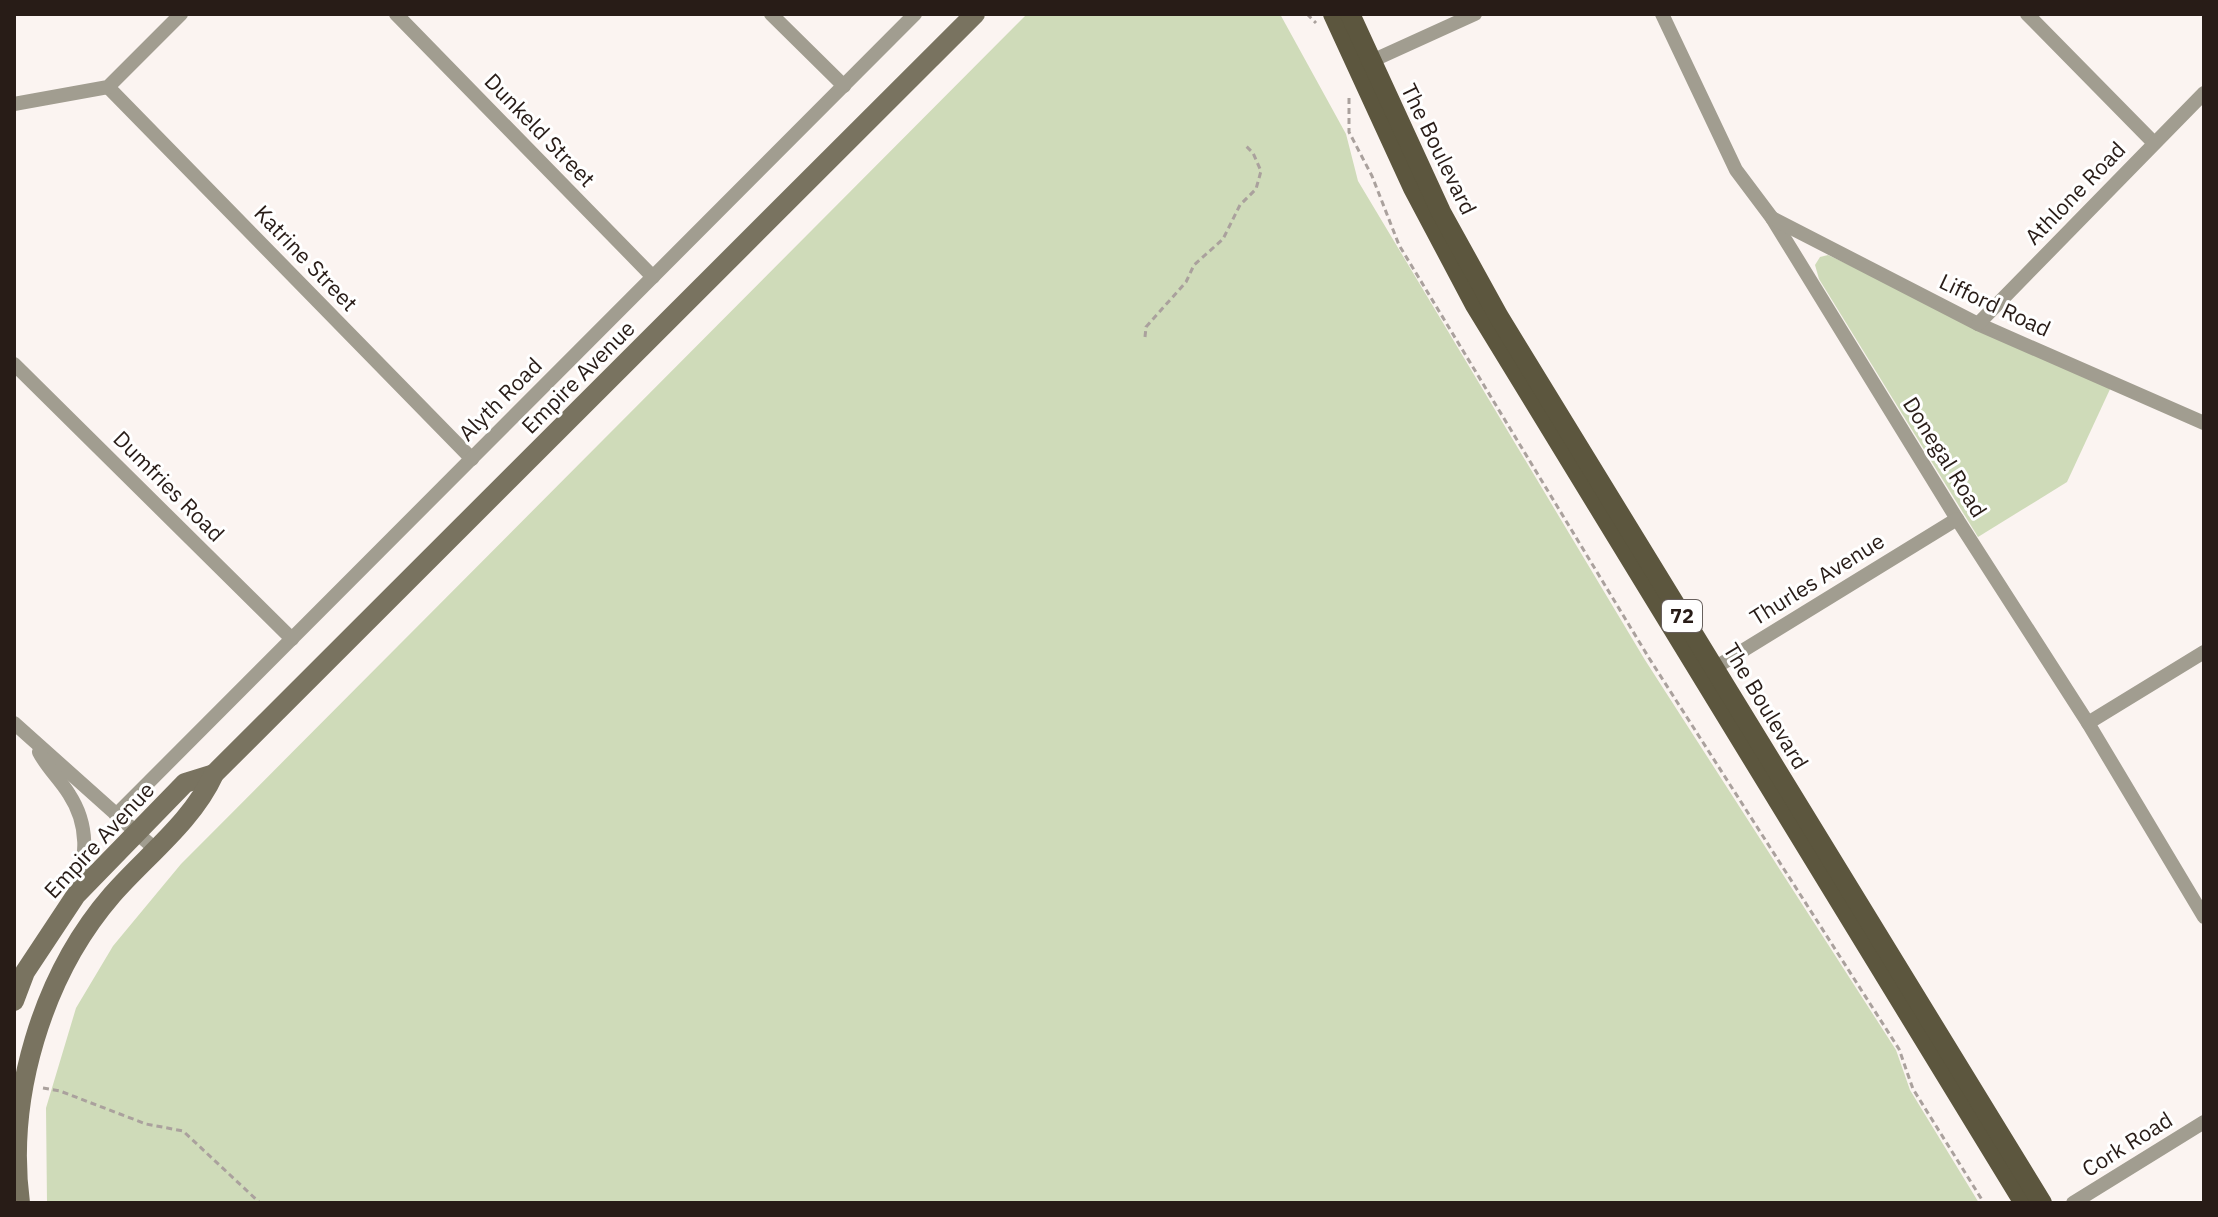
<svg xmlns="http://www.w3.org/2000/svg" width="2218" height="1217" font-family="'IBM Plex Sans',sans-serif">
<rect width="100%" height="100%" fill="#fbf4f1"/>
<g fill="#cfdbb9">
<polygon points="1027,14 1280,14 1346,134 1358,181 1645,660 1896,1050 1910,1090 1979,1203 47,1203 46,1108 76,1008 113,946 181,864"/>
<polygon points="1828,255 2111,387 2067,482 1978,537 1819,279 1815,265 1820,257"/>
</g>
<g fill="none" stroke-linecap="round" stroke-linejoin="round">
<g stroke="#aaa19d" stroke-width="3" stroke-dasharray="6 4" stroke-linecap="butt">
<polyline points="1307,14 1316,23"/>
<polyline points="1349,98 1349,132 1372,176 1399,245 1649,658 1899,1049 1913,1089 1984,1203"/>
<polyline points="1145,337 1146,327 1186,282 1194,265 1223,239 1240,205 1256,189 1261,171 1253,153 1244,144"/>
<polyline points="43,1088 60,1091 146,1124 183,1131 260,1203"/>
</g>
<g stroke="#a19d90" stroke-width="14">
<polyline points="396,14 653,277"/>
<polyline points="771,14 844,86"/>
<polyline points="1662,14 1736,170 1772,218 1957,519 2088,723 2204,917"/>
<polyline points="2027,14 2154,143"/>
<polyline points="1365,64 1475,14"/>
<polyline points="108,87 472,459"/>
<polyline points="14,104 108,87 181,14"/>
<polyline points="1772,218 1978,324 2204,423"/>
<polyline points="1978,324 2204,93"/>
<polyline points="14,364 292,639"/>
<polyline points="1708,672 1957,519"/>
<polyline points="14,723 155,849"/>
<polyline points="2088,723 2204,652"/>
<path d="M 39,752 C 47,768 60,779 69,794 C 90,826 86,857 77,893"/>
<polyline points="116,815 915,14"/>
<polyline points="2073,1203 2204,1122"/>
</g>
<g stroke="#797360" stroke-width="20">
<polyline points="14,1001 25,972 76,895 185,783 214,774"/>
<path d="M 20,1203 C 6,1098 42,976 112,895 C 146,856 192,822 214,774 L 975,14"/>
</g>
<g stroke="#5c563e" stroke-width="20">
<polyline points="1333,14 1413,188 1475,305 2024,1203"/>
<polyline points="1350,14 1441,212 1499,317 2042,1203"/>
</g>
</g>
<g text-anchor="middle" stroke-width="6" stroke-linejoin="round" paint-order="stroke">
<rect fill="#fff" stroke="#68605d" stroke-width="2" x="1662" y="600" width="40" height="32" rx="6"/>
<g font-size="20" font-weight="bold" fill="#281c17">
<text x="1682" y="623">72</text>
</g>
<g font-size="22" fill="#281c17" stroke="#fff">
<text transform="translate(540 130) rotate(46)" y="8">Dunkeld Street</text>
<text transform="translate(1439 149) rotate(64)" y="8">The Boulevard</text>
<text transform="translate(2075 193) rotate(-46)" y="8">Athlone Road</text>
<text transform="translate(306 258) rotate(46)" y="8">Katrine Street</text>
<text transform="translate(1995 305) rotate(25)" y="8">Lifford Road</text>
<text transform="translate(578 377) rotate(-45)" y="8">Empire Avenue</text>
<text transform="translate(500 399) rotate(-45)" y="8">Alyth Road</text>
<text transform="translate(1945 457) rotate(58)" y="8">Donegal Road</text>
<text transform="translate(169 486) rotate(45)" y="8">Dumfries Road</text>
<text transform="translate(1817 579) rotate(-32)" y="8">Thurles Avenue</text>
<text transform="translate(1766 706) rotate(59)" y="8">The Boulevard</text>
<text transform="translate(99 840) rotate(-47)" y="8">Empire Avenue</text>
<text transform="translate(2127 1144) rotate(-32)" y="8">Cork Road</text>
</g>
</g>
<rect width="2218" height="1217" fill="none" stroke="#281c17" stroke-width="32"/>
</svg>
